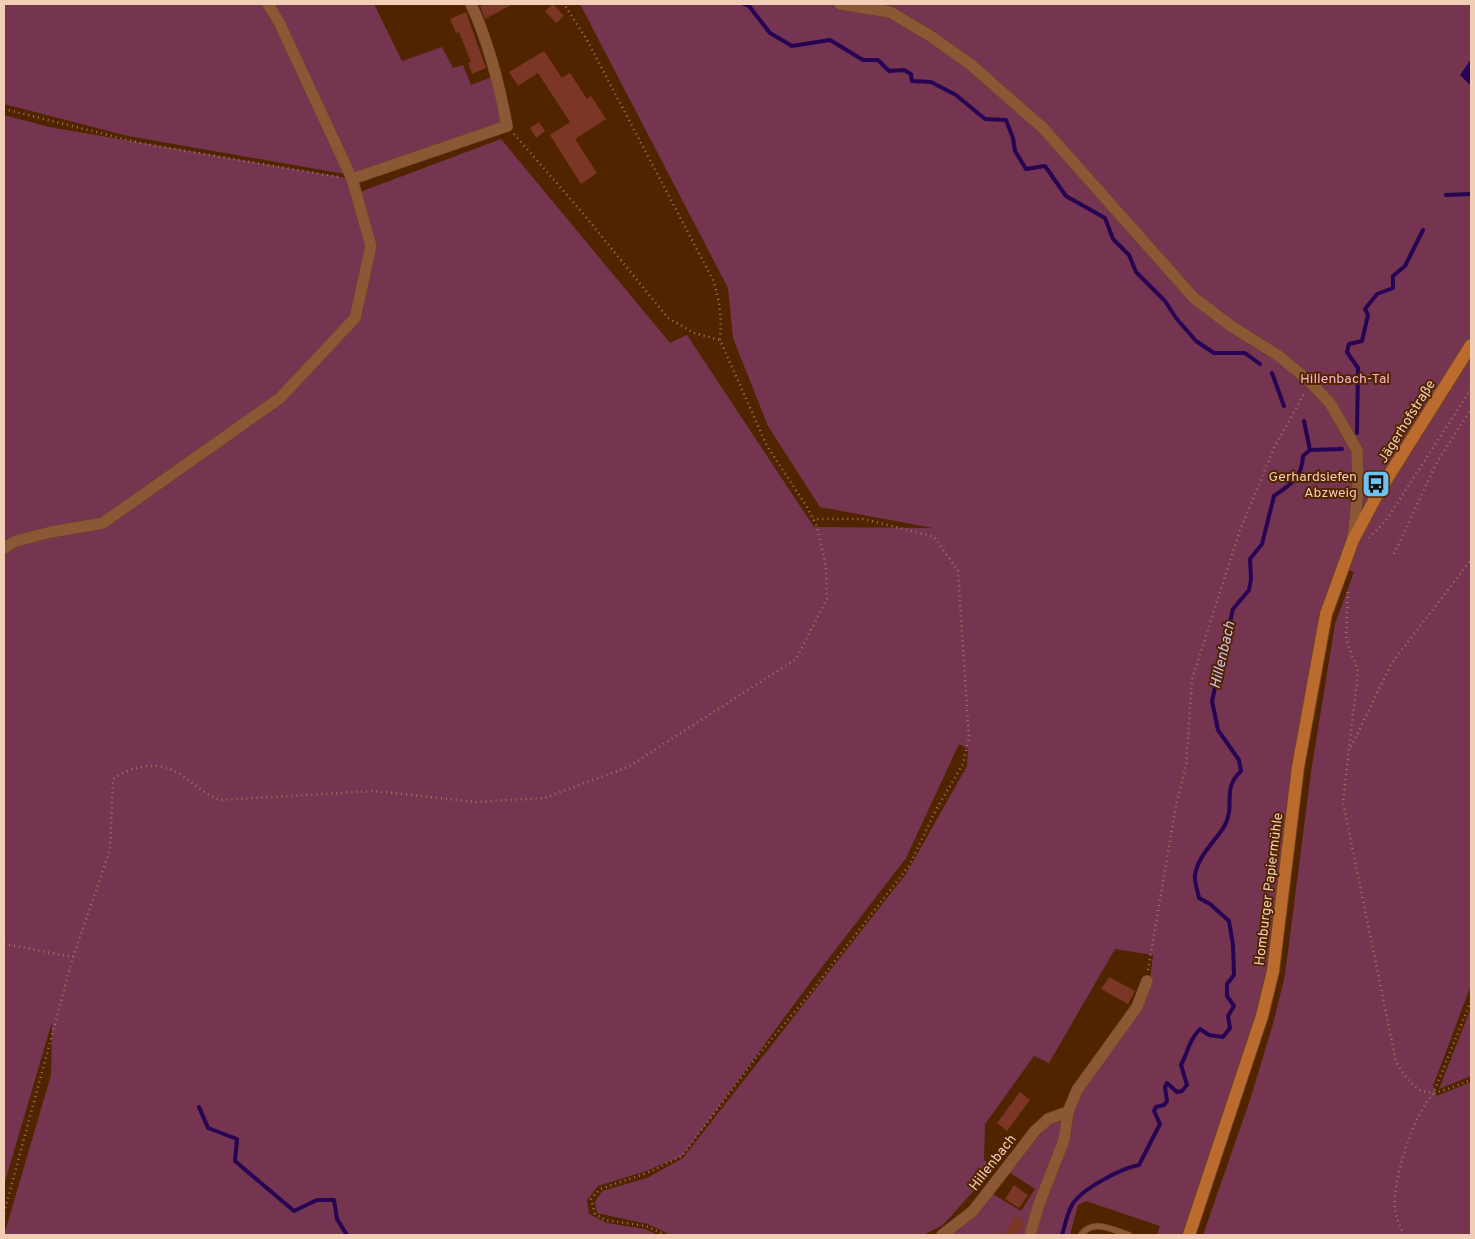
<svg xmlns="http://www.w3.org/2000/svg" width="1475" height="1239" font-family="Overpass,sans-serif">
<rect width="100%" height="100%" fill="#512400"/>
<g fill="#753550">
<polygon points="4,4 263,4 277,26 345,174 128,136 4,104"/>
<polygon points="273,4 374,4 402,61 442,47 453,68 463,65 471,85 492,77 503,126 355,173"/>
<polygon points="580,4 1471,4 1471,985 1433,1086 1437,1096 1471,1082 1471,1235 1203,1235 1250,1100 1273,1024 1285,975 1311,772 1335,624 1354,572 1338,567 1269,969 1258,1013 1182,1235 1157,1235 1160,1226 1086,1201 1078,1205 1070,1235 1036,1235 1068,1113 1150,980 1153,955 1115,949 1049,1063 1034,1056 985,1124 984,1160 994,1168 943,1225 923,1235 671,1235 648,1224 597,1213 595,1202 602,1191 647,1178 683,1158 906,874 967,766 968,749 959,744 906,858 812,980 682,1156 646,1171 598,1186 587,1200 589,1214 607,1223 645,1229 658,1235 4,1235 51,1075 52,1022 4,1185 4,115 49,127 352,179 360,192 501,139 670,343 687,335 814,527 933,528 820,507 768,426 733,338 728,288"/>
<polygon points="1471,1008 1471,1076 1439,1089"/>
<polygon points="1063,1121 1061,1139 1027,1235 948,1235 961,1228 991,1193 1021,1211 1035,1189 1009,1172 1050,1123"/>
</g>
<polygon fill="#270453" points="1471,59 1471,86 1460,75"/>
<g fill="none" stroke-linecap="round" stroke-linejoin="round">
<g stroke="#270453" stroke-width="4">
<polyline points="744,4 749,6 770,33 792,46 830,40 863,60 878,60 889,71 904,70 911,74 912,81 931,82 956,95 985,119 1006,120 1013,138 1015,151 1026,169 1045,166 1066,196 1105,218 1113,239 1129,255 1136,272 1165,301 1176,318 1196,341 1214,353 1245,353 1260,364"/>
<polyline points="1446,195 1471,194"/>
<polyline points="1272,373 1284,406"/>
<polyline points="1304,421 1310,450"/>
<polyline points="1357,433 1358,368 1347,352 1349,344 1362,341 1368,315 1365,309 1377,294 1393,288 1393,276 1405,266 1423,230"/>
<polyline points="199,1107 208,1128 237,1139 235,1161 294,1211 317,1200 334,1200 337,1219 347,1235"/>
<path d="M 1062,1235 C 1065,1225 1067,1214 1072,1205 C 1081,1189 1122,1168 1139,1165 L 1160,1124 L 1154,1111 L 1156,1107 L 1164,1105 L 1167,1101 L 1165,1087 L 1167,1083 L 1177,1092 L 1182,1091 L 1187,1085 L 1181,1065 C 1189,1050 1188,1042 1200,1029 L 1209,1035 L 1223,1037 L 1230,1028 L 1228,1016 L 1234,1006 L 1227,996 L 1227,984 L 1234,975 L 1233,945 L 1229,921 L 1210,904 L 1199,898 C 1198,891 1194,882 1195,875 C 1198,855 1216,841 1225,825 C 1236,803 1221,790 1241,771 L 1239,760 L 1218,730 L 1212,701 L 1233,609 L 1249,590 L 1251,579 L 1250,559 L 1262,544 L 1274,496 C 1291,484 1302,478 1303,456 L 1310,450 L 1342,449"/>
</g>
</g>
<g fill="#7c3625">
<polygon points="485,4 513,4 485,19 480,6"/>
<polygon points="553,4 564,16 556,23 545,11"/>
<polygon points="466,12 486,68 472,74 468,63 471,62 459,32 456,33 450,19"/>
<polygon points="544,51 562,78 570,73 587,99 591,96 606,119 575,139 597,173 581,184 550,135 570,122 538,73 518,86 509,72"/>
<polygon points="539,122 545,131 536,138 530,128"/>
<polygon points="1109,977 1135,991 1128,1004 1101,989"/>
<polygon points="1020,1092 1030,1100 1007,1131 997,1123"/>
<polygon points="1014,1185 1028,1195 1019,1208 1005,1199"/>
<polygon points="1015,1216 1025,1222 1017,1235 1004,1235"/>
</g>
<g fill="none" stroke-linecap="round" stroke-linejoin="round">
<defs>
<path id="service" d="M 1081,1235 C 1093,1218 1113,1230 1129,1235"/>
<g id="minor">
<polyline points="840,4 890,12 929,35 970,64 1043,128 1194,298 1231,326 1279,356 1309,381 1330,403 1357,450 1358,490 1353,538"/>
<path d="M 352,179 L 507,126 C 499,83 489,43 471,4"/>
<polyline points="4,548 16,541 51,532 103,523 280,398 355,318 371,246 352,179 279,22 268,4"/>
<polyline points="942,1235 973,1211 1035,1131 1048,1119 1068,1112"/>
<polyline points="1030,1235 1039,1204 1064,1140 1068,1112 1077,1090 1137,1007 1147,981"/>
</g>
<polyline id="secondary" points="1189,1235 1262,1016 1273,971 1298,767 1326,614 1353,540 1378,493 1471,345"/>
</defs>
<use href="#service" stroke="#6e4321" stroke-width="7"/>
<use href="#minor" stroke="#6e4321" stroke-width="12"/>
<use href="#secondary" stroke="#6e4321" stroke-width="14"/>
<g stroke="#9f7759" stroke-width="2.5" stroke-dasharray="1 4" stroke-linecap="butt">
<polyline points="4,109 140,143 338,177"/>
<polyline points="514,134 581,211 668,318 694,333 720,340"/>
<polyline points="1369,538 1387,519 1471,389"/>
<polyline points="1394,554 1437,462 1471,409"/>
<path d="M 1348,592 L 1346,639 L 1358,671 L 1343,802 L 1396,1062 C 1421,1104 1432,1095 1471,1080"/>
<polyline points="1351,747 1391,664 1471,560"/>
<polyline points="4,944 73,957"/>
<polyline points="1148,970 1176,805 1186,766 1192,679 1240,530 1274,448 1305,392"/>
<path d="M 4,1213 L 73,957 L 110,850 L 113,779 C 133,765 160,760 181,775 C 196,785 203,793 220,800 L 375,791 L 476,802 L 544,798 L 628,767 L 796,659 L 827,599 L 826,566 L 817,527 L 807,507 L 767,446 L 720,340 C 722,319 720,301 713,280 L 587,40 L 564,4"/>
<polyline points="666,1235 646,1226 605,1220 595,1214 591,1199 600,1189 647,1173 682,1156 759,1054 803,1002 909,866 936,810 963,764 969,738 958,571 934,537 864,519 813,519"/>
<path d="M 1404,1235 C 1401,1228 1396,1218 1395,1210 C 1392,1179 1413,1117 1433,1094 L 1471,1001"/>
</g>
<use href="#service" stroke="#8b5835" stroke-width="5.5"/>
<use href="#minor" stroke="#8b5835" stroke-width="11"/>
<use href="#secondary" stroke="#bc6b2e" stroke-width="12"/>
</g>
<defs>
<symbol id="bus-square" viewBox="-11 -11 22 22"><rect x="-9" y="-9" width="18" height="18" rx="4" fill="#6cc3f2" stroke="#512400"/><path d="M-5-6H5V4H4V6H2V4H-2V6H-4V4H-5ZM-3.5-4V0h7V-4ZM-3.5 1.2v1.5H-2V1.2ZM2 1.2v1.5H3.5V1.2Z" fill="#111"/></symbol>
</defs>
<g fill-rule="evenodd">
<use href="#bus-square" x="1360" y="468" width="32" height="32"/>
</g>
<g text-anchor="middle" stroke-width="4" stroke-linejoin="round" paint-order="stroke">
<g font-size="14" fill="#fcb1ce" stroke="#512400">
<text x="1345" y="383">Hillenbach-Tal</text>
</g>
<g font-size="14" fill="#f2ceb7" stroke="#512400">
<text transform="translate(1406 421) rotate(-58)" y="5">Jägerhofstraße</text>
<text transform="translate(1268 889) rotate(-83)" y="5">Homburger Papiermühle</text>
<text transform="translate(992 1162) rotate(-52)" y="5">Hillenbach</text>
</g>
<g font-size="14" fill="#f2ceb7" stroke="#512400" text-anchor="end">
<text x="1357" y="481">Gerhardsiefen<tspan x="1357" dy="16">Abzweig</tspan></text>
</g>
<g font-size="15" font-style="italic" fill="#ccc2ef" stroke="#512400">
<text transform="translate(1222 655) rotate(-77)" y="5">Hillenbach</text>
</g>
</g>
<rect width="1475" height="1239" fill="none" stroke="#f2ceb7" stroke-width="10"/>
</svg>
